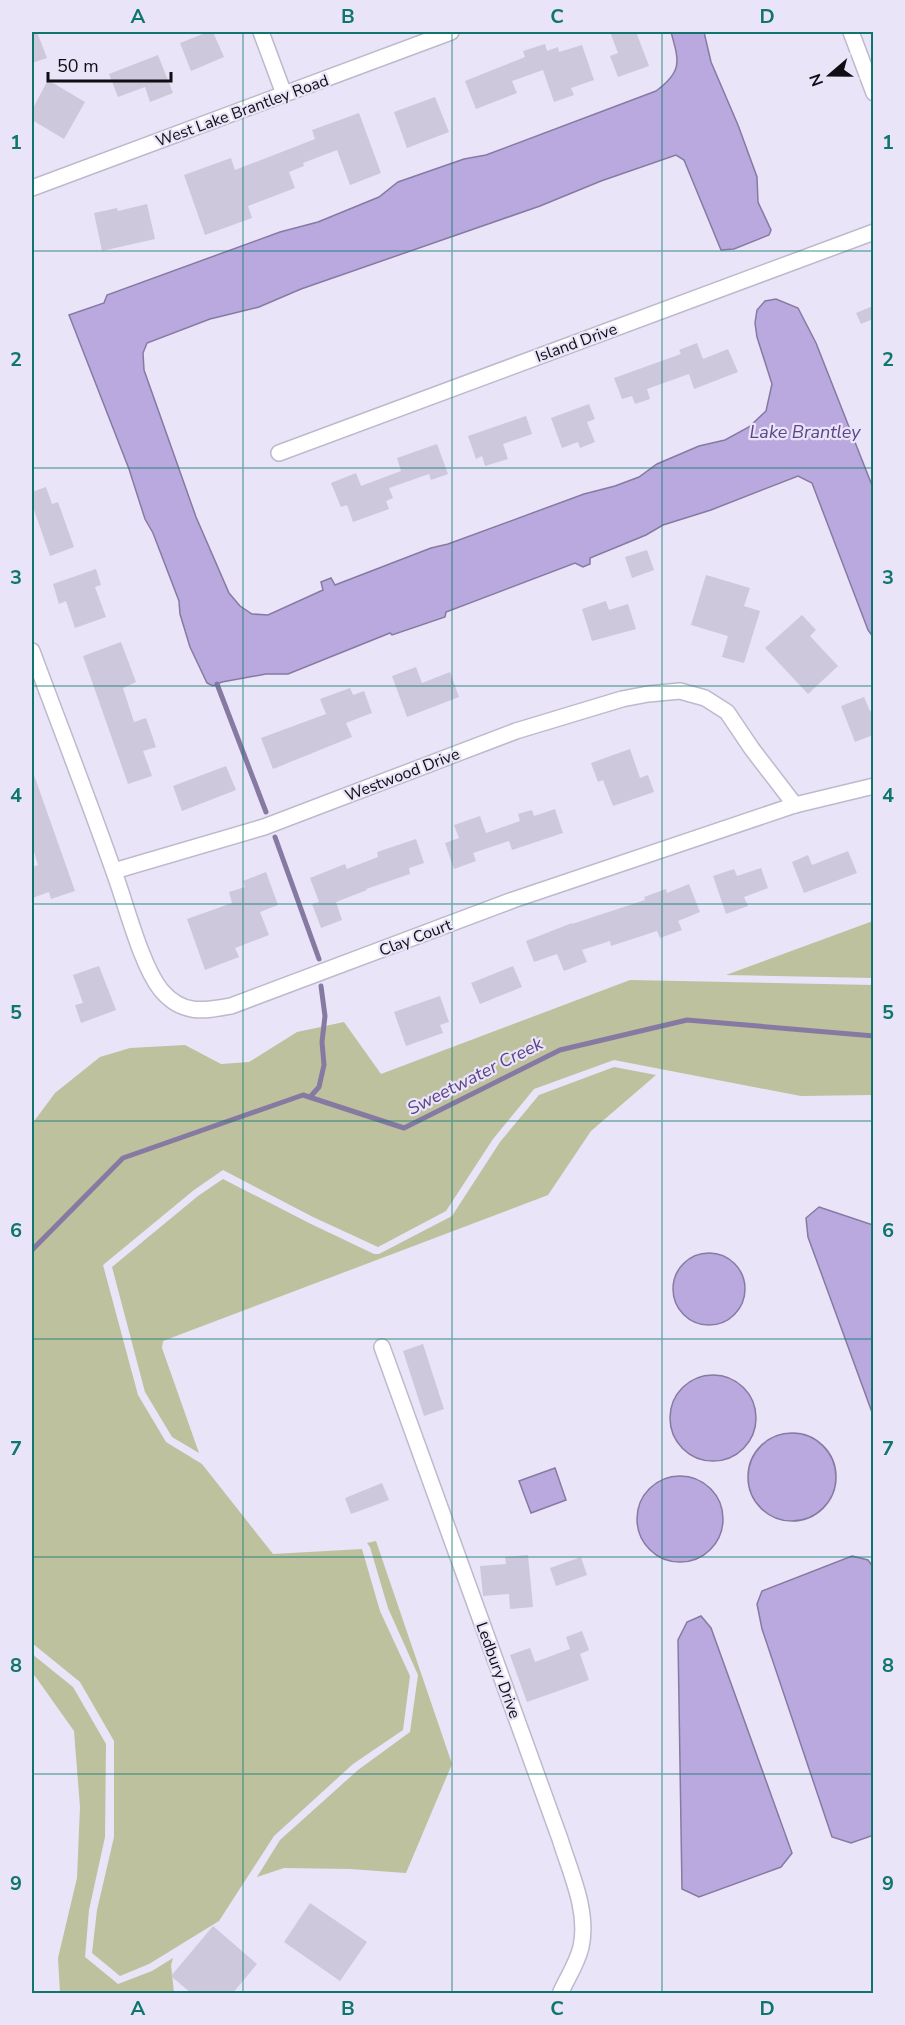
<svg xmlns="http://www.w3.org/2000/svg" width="905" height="2025" font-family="'Nunito Sans',sans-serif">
<rect width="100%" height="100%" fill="#e9e4f7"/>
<g fill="#bdc19e">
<polygon points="873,921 873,978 726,975"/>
<polygon points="630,980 873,985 873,1095 801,1096 614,1060 534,1089 493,1139 446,1211 378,1247 313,1217 223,1170 194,1190 103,1265 138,1395 166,1442 202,1464 273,1554 362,1549 380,1611 410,1676 403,1730 353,1764 274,1836 219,1921 149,1964 120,1976 92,1953 97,1910 114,1837 114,1741 80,1682 32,1643 32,1124 55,1093 100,1057 130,1048 185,1045 221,1064 249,1062 297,1032 344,1022 381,1074"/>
<polygon points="614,1067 656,1075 591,1131 548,1195 163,1341 162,1348 199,1453 172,1437 145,1392 112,1267 198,1196 223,1179 309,1223 374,1254 379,1254 452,1216 500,1142 539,1095"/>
<polygon points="376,1541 452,1764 406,1873 350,1869 284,1868 257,1877 280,1840 358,1770 410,1732 418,1675 388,1608 370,1547 367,1543"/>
<polygon points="32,1654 73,1687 106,1744 105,1837 89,1910 85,1957 118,1984 152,1971 173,1958 171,1965 174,1993 60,1993 58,1958 77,1878 80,1807 74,1731 35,1676 32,1675"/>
</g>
<g fill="#baa9df" stroke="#877aa2" stroke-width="1.5">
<path d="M 671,32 L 704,32 L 711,62 L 738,125 L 757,177 L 758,202 L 771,230 L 769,235 L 734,249 L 721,250 L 684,160 L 676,155 L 601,181 L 540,206 L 301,289 L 259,307 L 210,319 L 147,343 L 143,353 L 144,370 L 196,517 L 229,593 L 240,606 L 252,614 L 268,615 L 323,590 L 321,582 L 331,578 L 335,585 L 431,548 L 448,544 L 584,494 L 615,486 L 639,477 L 657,464 L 699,446 L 725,440 L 749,427 L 766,411 L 772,384 L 757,337 L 755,323 L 757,310 L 765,301 L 776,299 L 798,308 L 816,343 L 873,488 L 873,637 L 868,630 L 812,483 L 798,476 L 711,510 L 663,525 L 646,535 L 590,558 L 590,564 L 583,567 L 575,563 L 446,612 L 445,617 L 392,635 L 390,633 L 288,674 L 266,674 L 222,682 L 213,686 L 207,683 L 190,647 L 180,614 L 179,601 L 153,533 L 145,519 L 129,469 L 69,315 L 104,303 L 107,295 L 280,232 L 318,222 L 379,197 L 398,182 L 464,159 L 486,155 L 656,91 C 683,71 679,61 671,32 Z"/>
<polygon points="819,1207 873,1225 873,1415 808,1237 806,1218"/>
<circle cx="709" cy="1289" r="36"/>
<circle cx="713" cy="1418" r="43"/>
<circle cx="792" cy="1477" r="44"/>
<polygon points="555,1468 566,1500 531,1513 519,1481"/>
<circle cx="680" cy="1519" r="43"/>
<polygon points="852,1556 868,1560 873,1567 874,1835 851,1843 832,1837 762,1629 757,1604 762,1591"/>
<polygon points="701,1616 711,1628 792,1853 781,1867 699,1897 682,1889 678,1640 687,1622"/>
</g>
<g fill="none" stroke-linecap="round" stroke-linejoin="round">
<g stroke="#877aa2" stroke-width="5">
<polyline points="217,684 266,812"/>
<polyline points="275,837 319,959"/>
<polyline points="310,1097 319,1087 324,1065 322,1042 325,1016 321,986"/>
<polyline points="32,1250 123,1158 303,1095 404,1128 560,1050 687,1020 874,1036"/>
</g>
</g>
<g fill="#cdc8db">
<polygon points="32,32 37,32 47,58 32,63"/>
<polygon points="208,32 213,32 224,57 191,71 180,43"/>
<polygon points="610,32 636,32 649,66 618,77 610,56 618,53"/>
<polygon points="545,44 547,51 558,47 559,52 582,45 594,80 571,88 574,95 554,102 543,70 512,81 517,93 476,109 465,81 525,57 523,51"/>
<polygon points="158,55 173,93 150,102 145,87 118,97 109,74"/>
<polygon points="48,80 85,102 64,139 32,120 32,110"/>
<polygon points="435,97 449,132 407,148 394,112"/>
<polygon points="359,113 381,173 350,185 337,150 303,163 304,166 289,172 295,188 248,206 252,218 205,235 184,175 231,158 235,170 315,139 312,130"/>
<polygon points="147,204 155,239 102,251 94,213 117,208 118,211"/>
<polygon points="873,306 873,319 861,324 856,313"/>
<polygon points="697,343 703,359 728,349 738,372 694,389 689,374 647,389 650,399 635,404 632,396 622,399 614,378 681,354 679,350"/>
<polygon points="589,404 595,419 587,422 595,442 580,448 578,442 562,448 551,418"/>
<polygon points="526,416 532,434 503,444 508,459 485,466 482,456 476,459 468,436"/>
<polygon points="437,444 448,474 431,480 429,474 389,488 393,498 386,501 389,509 353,522 347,505 341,507 331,483 356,473 361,486 401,471 397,458"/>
<polygon points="46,487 52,504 58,502 74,547 50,556 32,504 32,492"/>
<polygon points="647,550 654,570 632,578 625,557"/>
<polygon points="96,569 101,585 95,587 106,617 75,628 66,601 59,604 53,584"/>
<polygon points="706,575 750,588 744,606 760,611 744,663 722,657 728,636 691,625"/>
<polygon points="606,601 609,610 628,604 636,629 592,641 582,609"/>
<polygon points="802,615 816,630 810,636 838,666 808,694 765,648"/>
<polygon points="121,642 136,682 123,688 134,722 146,718 156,747 143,751 152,776 128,784 83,656"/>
<polygon points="416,667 422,683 450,672 459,697 407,717 392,676"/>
<polygon points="350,688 353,695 364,691 372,713 346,723 352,737 273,769 261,738 326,714 320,699"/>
<polygon points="864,697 870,711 873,710 873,735 855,742 841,706"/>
<polygon points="630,749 640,778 648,775 654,792 613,806 603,780 598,782 591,763"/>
<polygon points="226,766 236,790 182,811 173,786"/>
<polygon points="32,775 34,775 75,891 51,899 49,892 32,898 32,867 38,865 32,845"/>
<polygon points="555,809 563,833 512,850 509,841 473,853 476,861 454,869 445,843 459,838 454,825 480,816 486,833 520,821 518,814 532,810 534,816"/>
<polygon points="416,839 424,863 409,868 410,874 366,889 367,890 336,902 342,920 321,928 312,904 319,902 310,878 345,864 347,869 378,857 377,852"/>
<polygon points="848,851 857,873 804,893 792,862 808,855 812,865"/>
<polygon points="761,868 768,888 744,897 748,906 726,914 713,876 734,869 737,876"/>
<polygon points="266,872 278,905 260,912 269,935 235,948 239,957 205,970 187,919 232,903 229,892 245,887 243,881"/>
<polygon points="689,884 700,912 678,921 682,930 660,938 657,931 611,946 610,941 582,950 587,962 564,971 557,954 534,962 526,941 572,923 572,924 645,900 644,897 666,889 667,893"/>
<polygon points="99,966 116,1010 81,1023 75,1005 83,1003 73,975"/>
<polygon points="513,966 522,987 480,1004 471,983"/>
<polygon points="440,996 449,1022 440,1025 443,1033 406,1046 394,1012"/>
<polygon points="423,1344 444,1409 424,1416 403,1351"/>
<polygon points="382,1483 389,1500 351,1514 345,1498"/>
<polygon points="528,1555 533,1607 510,1609 509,1594 483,1596 480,1566 506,1564 505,1557"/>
<polygon points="581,1557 587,1575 556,1586 550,1568"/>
<polygon points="582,1631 589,1650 580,1654 589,1680 527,1702 510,1655 530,1648 535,1662 570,1649 566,1637"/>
<polygon points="310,1903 367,1942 340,1981 284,1942"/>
<polygon points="213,1926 257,1964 232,1994 192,1994 171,1976"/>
</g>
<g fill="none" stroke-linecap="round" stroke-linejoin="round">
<defs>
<g id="minor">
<polyline points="261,32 284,94"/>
<polyline points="851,32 874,93"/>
<polyline points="32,188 451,32"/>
<polyline points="279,453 874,232"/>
<path d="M 32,651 C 59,724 88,798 114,872 C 126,904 141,965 161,990 C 182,1015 203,1011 231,1006 L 513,900 L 795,805 L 874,786"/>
<polyline points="114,871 264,827 516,731 622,699 648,694 680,691 705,698 727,712 752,749 795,805"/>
<path d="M 382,1347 L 560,1839 C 570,1872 589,1911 581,1947 C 577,1964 567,1978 560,1994"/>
</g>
</defs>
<use href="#minor" stroke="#beb9cc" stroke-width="18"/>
<use href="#minor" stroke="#fff" stroke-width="15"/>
</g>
<path fill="none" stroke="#0f766e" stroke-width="1.5" stroke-opacity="0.55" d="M 243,32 L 243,1994M 452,32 L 452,1994M 662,32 L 662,1994M 32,251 L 874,251M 32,468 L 874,468M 32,686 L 874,686M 32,904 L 874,904M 32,1121 L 874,1121M 32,1339 L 874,1339M 32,1557 L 874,1557M 32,1774 L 874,1774"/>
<g text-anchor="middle" stroke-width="4.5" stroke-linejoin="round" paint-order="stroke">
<g font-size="16" fill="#100e14" stroke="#e9e4f7">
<text transform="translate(242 110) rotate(-20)" y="6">West Lake Brantley Road</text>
<text transform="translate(576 342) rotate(-20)" y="6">Island Drive</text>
<text transform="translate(402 774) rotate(-21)" y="6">Westwood Drive</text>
<text transform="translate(415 937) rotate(-21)" y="6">Clay Court</text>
<text transform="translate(499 1670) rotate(70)" y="6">Ledbury Drive</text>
</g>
<g font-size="18" font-style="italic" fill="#5c4487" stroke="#e9e4f7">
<text x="805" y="438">Lake Brantley</text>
<text transform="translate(475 1076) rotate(-27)" y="6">Sweetwater Creek</text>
</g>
</g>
<rect width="905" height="2025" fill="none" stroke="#e9e4f7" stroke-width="66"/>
<g transform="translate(830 75) rotate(250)" stroke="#e9e4f7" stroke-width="4.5" paint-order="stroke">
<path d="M0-4.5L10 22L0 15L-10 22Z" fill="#100e14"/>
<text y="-9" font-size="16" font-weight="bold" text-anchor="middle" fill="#100e14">N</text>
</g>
<path d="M48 72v9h123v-9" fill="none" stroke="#100e14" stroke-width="3"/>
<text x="57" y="72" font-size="18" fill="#100e14" stroke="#e9e4f7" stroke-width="4.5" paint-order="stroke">50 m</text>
<rect x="33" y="33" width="839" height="1959" fill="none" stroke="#0f766e" stroke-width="2"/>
<g font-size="20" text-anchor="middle" font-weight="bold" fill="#0f766e">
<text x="138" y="23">A</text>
<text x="348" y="23">B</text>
<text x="557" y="23">C</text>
<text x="767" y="23">D</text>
<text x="16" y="149">1</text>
<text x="888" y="149">1</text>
<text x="16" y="366">2</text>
<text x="888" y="366">2</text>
<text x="16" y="584">3</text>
<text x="888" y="584">3</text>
<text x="16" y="802">4</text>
<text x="888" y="802">4</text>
<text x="16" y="1019">5</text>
<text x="888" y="1019">5</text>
<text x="16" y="1237">6</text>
<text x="888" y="1237">6</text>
<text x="16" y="1455">7</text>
<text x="888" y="1455">7</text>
<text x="16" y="1672">8</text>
<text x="888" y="1672">8</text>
<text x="16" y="1890">9</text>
<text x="888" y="1890">9</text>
<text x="138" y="2015">A</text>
<text x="348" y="2015">B</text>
<text x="557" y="2015">C</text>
<text x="767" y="2015">D</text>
</g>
</svg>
